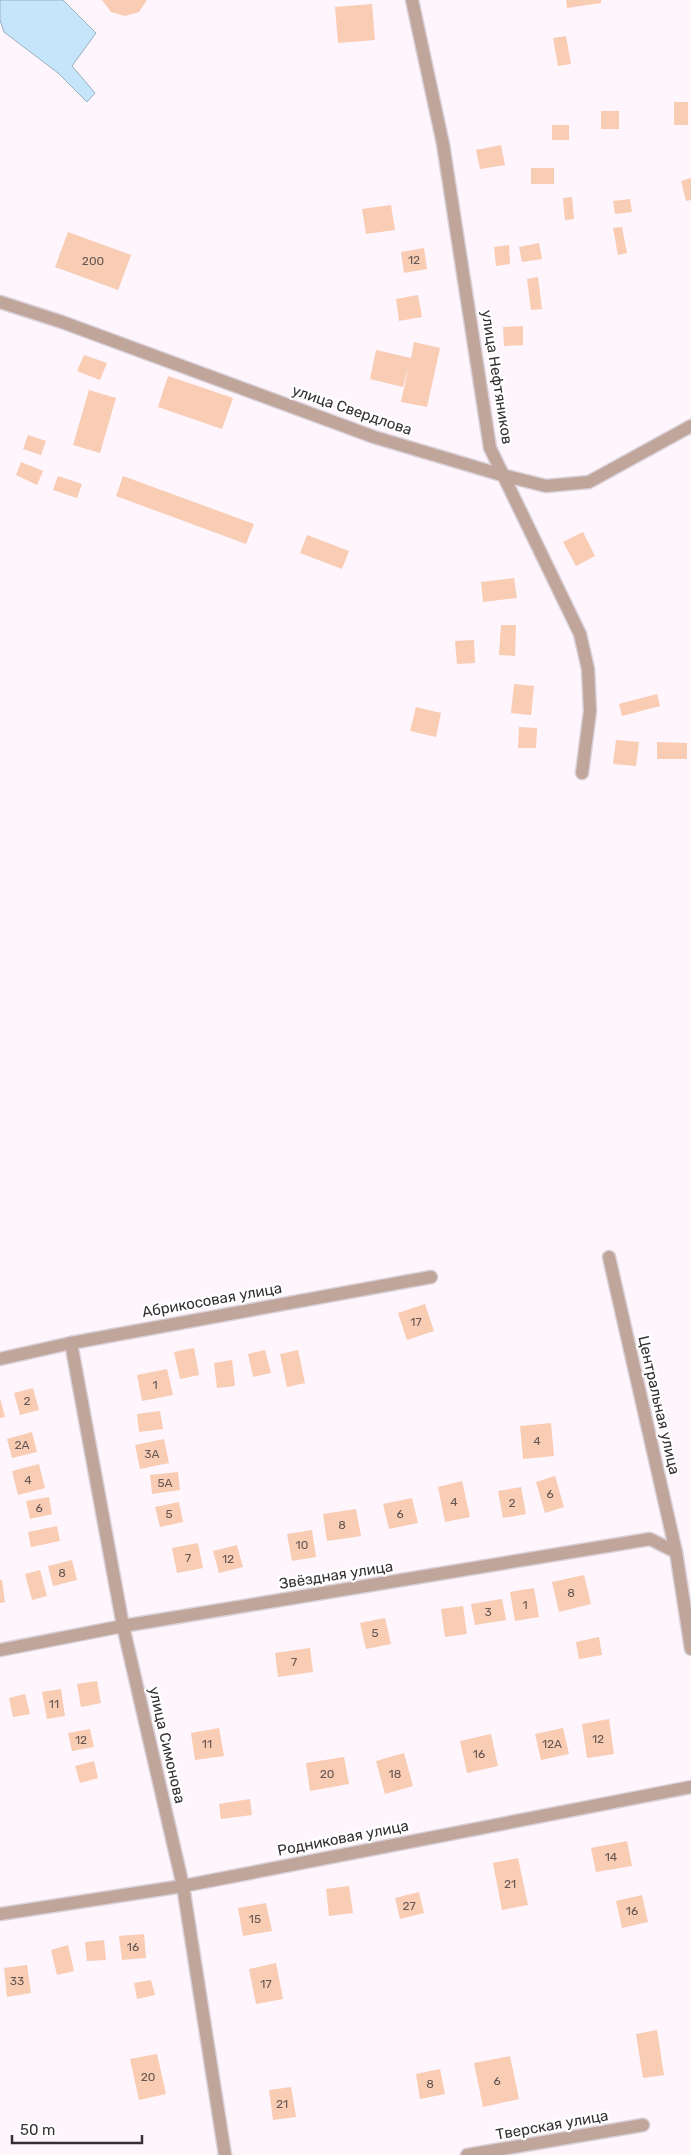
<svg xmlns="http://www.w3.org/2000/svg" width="691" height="2155" font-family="Rubik,sans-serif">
<rect width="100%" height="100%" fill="#fef5fd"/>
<polygon fill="#c5e5fb" stroke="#9aafbf" points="0,0 63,0 96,33 72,66 95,93 87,102 58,73 4,32 0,20"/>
<g fill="#f9ccb4">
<polygon points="102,0 147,0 139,12 125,16 111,12"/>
<polygon points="566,0 601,0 601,3 567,8"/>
<polygon points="372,4 375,40 338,43 335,7"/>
<polygon points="566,36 571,64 558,66 553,38"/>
<rect x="674" y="102" width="14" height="23"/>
<rect x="601" y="111" width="18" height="18"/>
<rect x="552" y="125" width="17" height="15"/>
<polygon points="501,145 505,165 480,169 476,150"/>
<rect x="531" y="168" width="23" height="16"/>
<polygon points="691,178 691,200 686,201 681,181"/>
<polygon points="572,197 574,219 565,220 563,198"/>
<polygon points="630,199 632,212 615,214 613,201"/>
<polygon points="391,205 395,230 366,234 362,209"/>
<polygon points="622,227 627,253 618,255 613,228"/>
<polygon points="68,232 131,255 118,290 55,267"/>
<polygon points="539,243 542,259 522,262 519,247"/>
<polygon points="509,245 510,264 496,266 494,247"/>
<polygon points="424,248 427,269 404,273 401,252"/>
<polygon points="538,277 542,309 531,310 527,279"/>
<polygon points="418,295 422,317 399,321 396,299"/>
<polygon points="523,326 523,345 504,346 503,327"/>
<polygon points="414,342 440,348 427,407 401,402 409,365 403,387 370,379 376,350 411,358"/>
<polygon points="84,355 107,363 100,380 77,371"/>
<polygon points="168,376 233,398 222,429 158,407"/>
<polygon points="89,390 116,398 100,453 73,445"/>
<polygon points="28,435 46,441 41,455 23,449"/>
<polygon points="21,462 43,471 37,485 16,475"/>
<polygon points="58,476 82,484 77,498 53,490"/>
<polygon points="123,476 254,524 246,544 116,496"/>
<polygon points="583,532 595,556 576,566 563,542"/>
<polygon points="307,535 349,551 342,569 300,553"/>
<polygon points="514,578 517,598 483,602 481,582"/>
<polygon points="501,625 516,625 515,656 499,655"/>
<polygon points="474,640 475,663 457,664 455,641"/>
<polygon points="514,684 534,686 531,715 511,713"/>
<polygon points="657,694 660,706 622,716 619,704"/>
<polygon points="416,707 441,713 436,737 410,731"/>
<polygon points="519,727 537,728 536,748 518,748"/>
<polygon points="616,740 639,742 636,766 613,764"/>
<polygon points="657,742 687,743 687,759 657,759"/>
<polygon points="425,1304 434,1331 407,1340 398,1313"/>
<polygon points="194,1348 199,1375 180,1379 174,1352"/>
<polygon points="265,1350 271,1373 253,1377 248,1354"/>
<polygon points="298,1350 305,1383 287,1387 280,1354"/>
<polygon points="232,1360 235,1386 217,1388 214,1363"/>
<polygon points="167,1369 173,1395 142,1401 137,1375"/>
<polygon points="33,1388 39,1410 20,1415 14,1393"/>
<polygon points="0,1398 5,1417 0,1418"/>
<polygon points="160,1411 163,1429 139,1432 137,1414"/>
<polygon points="551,1423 554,1456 523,1459 520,1426"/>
<polygon points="32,1432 37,1452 12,1458 7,1439"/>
<polygon points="164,1439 169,1463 140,1469 135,1445"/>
<polygon points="39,1464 45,1488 18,1495 12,1471"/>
<polygon points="178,1472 180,1490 152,1494 150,1475"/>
<polygon points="555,1476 564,1507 545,1513 536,1482"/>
<polygon points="462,1481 470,1517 445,1522 438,1487"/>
<polygon points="521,1487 526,1514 503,1518 498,1491"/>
<polygon points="49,1497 52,1514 30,1519 26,1501"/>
<polygon points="412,1498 418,1523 389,1529 383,1504"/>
<polygon points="179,1502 183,1522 160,1527 155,1507"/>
<polygon points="356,1509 361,1536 327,1541 323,1514"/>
<polygon points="57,1526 60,1541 31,1547 28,1532"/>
<polygon points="312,1530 316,1557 292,1561 287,1534"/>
<polygon points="198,1543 203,1568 177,1573 172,1548"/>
<polygon points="237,1545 243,1567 219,1573 213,1551"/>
<polygon points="72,1560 77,1580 53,1586 48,1566"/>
<polygon points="40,1570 47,1596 32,1600 25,1574"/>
<polygon points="584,1575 591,1604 559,1612 552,1582"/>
<polygon points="0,1580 2,1580 5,1602 0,1603"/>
<polygon points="534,1588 539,1617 515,1621 510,1592"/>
<polygon points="502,1599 506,1620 475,1625 471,1604"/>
<polygon points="463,1606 467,1634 445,1637 441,1609"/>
<polygon points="385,1618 391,1644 366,1649 360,1623"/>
<polygon points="599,1637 602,1655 579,1659 576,1642"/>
<polygon points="310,1648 313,1672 278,1677 275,1653"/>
<polygon points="97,1681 101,1703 81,1707 77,1684"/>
<polygon points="61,1689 65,1716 47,1719 42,1692"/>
<polygon points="25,1694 30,1714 13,1717 9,1698"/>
<polygon points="609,1719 614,1754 587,1758 582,1724"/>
<polygon points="219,1728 224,1756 195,1760 191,1733"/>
<polygon points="563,1728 569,1754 541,1760 535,1734"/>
<polygon points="90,1729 94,1747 72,1751 68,1733"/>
<polygon points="491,1734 498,1766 467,1773 460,1741"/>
<polygon points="404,1753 413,1786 385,1794 376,1761"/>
<polygon points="344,1757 349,1784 310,1791 306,1763"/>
<polygon points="94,1761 98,1778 80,1783 75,1766"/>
<polygon points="250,1799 252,1815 221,1819 219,1804"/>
<polygon points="627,1841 632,1866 596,1872 591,1848"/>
<polygon points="518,1858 528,1905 502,1910 493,1863"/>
<polygon points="349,1886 353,1913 329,1916 326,1889"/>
<polygon points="419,1892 424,1913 400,1919 395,1898"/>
<polygon points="642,1895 648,1922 622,1928 616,1901"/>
<polygon points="266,1903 272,1931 243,1936 238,1908"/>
<polygon points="144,1934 146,1958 122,1960 119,1936"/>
<polygon points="104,1940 106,1960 87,1961 85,1942"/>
<polygon points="68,1945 74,1971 57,1975 51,1950"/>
<polygon points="276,1963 283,1999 256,2004 249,1969"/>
<polygon points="27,1965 31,1993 7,1997 4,1968"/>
<polygon points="151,1980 155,1995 137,1999 134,1983"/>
<polygon points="657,2030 664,2075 643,2078 636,2034"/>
<polygon points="157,2054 166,2094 139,2100 130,2059"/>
<polygon points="510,2056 519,2099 483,2107 474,2063"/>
<polygon points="440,2069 445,2094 420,2099 416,2074"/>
<polygon points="291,2087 296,2117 273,2120 269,2090"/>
</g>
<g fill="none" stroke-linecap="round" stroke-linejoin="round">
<defs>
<g id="minor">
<polyline points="412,0 443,144 490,448 580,634 588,669 590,711 582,773"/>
<polyline points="0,302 62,322 374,437 502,475 546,486 589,482 691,426"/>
<polyline points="609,1257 676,1552 691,1649"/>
<polyline points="71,1343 123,1626 183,1886 225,2155"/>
<polyline points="0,1359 71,1343 431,1277"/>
<polyline points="0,1650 123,1626 650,1539 676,1552"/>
<polyline points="0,1914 183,1886 691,1787"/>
<polyline points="467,2155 643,2125"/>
</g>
</defs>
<use href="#minor" stroke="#dad2d9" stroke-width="15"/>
<use href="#minor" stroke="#c0a59b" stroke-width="12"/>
</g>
<g text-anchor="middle" stroke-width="4.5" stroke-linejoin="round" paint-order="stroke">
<g font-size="12" fill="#655753">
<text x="414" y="264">12</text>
<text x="93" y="265">200</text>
<text x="416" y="1326">17</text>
<text x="155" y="1389">1</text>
<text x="27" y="1405">2</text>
<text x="537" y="1445">4</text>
<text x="22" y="1449">2А</text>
<text x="152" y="1458">3А</text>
<text x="28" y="1484">4</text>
<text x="165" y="1487">5А</text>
<text x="550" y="1498">6</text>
<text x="454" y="1506">4</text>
<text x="512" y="1507">2</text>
<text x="39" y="1512">6</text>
<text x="169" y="1518">5</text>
<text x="400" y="1518">6</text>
<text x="342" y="1529">8</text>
<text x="302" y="1549">10</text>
<text x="188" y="1562">7</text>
<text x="228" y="1563">12</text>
<text x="62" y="1577">8</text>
<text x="571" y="1597">8</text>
<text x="525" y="1609">1</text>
<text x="488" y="1616">3</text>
<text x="375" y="1637">5</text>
<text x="294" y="1666">7</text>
<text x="54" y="1708">11</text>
<text x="598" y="1743">12</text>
<text x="81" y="1744">12</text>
<text x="207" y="1748">11</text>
<text x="552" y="1748">12А</text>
<text x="479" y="1758">16</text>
<text x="327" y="1778">20</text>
<text x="395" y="1778">18</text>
<text x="611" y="1861">14</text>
<text x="510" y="1888">21</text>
<text x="409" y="1910">27</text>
<text x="632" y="1915">16</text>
<text x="255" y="1923">15</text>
<text x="133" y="1951">16</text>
<text x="17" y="1985">33</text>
<text x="266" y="1988">17</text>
<text x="148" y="2081">20</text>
<text x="497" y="2085">6</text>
<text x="430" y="2088">8</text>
<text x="282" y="2108">21</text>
</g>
<g font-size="15" fill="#343033" stroke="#fff">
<text transform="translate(497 377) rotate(81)" y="5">улица Нефтяников</text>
<text transform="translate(352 410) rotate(19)" y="5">улица Свердлова</text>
<text transform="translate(212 1300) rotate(-10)" y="5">Абрикосовая улица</text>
<text transform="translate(659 1405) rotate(77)" y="5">Центральная улица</text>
<text transform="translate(336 1575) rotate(-9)" y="5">Звёздная улица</text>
<text transform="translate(167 1745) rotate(77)" y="5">улица Симонова</text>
<text transform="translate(343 1838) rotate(-11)" y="5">Родниковая улица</text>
<text transform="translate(552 2125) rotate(-10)" y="5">Тверская улица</text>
</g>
</g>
<path d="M12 2135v8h130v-8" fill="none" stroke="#343033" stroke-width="2.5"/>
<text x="20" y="2135" font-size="15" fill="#343033" stroke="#ffffff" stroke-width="4" paint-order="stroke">50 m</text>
</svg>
